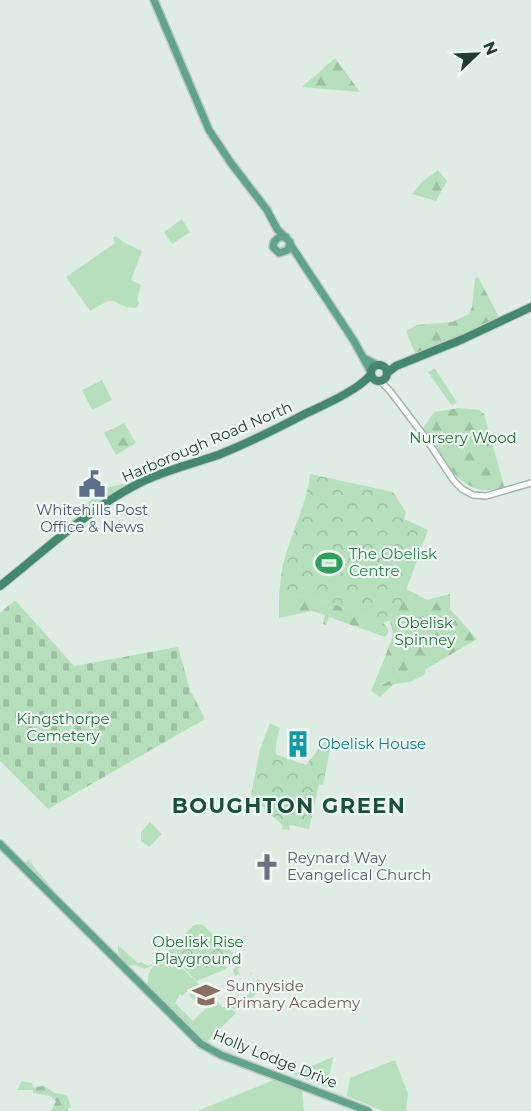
<svg xmlns="http://www.w3.org/2000/svg" width="531" height="1111" font-family="Montserrat,sans-serif">
<defs>
<pattern id="forest-firs" width="22" height="20" patternUnits="userSpaceOnUse" patternTransform="scale(1.5)"><rect width="22" height="20" fill="#b6dfbc"/><path d="M5 1l3.5 6h-7zM16 11l3.5 6h-7z" fill="#9cc0a2"/></pattern>
<pattern id="cemetery-stones" width="16" height="16" patternUnits="userSpaceOnUse" patternTransform="scale(1.5)"><rect width="16" height="16" fill="#b6dfbc"/><path d="M2 7V4a2 2 0 0 1 4 0v3zM10 15v-3a2 2 0 0 1 4 0v3z" fill="#9cc0a2"/></pattern>
<pattern id="park-crowns" width="20" height="18" patternUnits="userSpaceOnUse" patternTransform="scale(1.5)"><rect width="20" height="18" fill="#b6dfbc"/><path d="M2 6a3 3 0 1 1 6 0M12 15a3 3 0 1 1 6 0" fill="none" stroke="#9cc0a2"/></pattern>
</defs>
<rect width="100%" height="100%" fill="#dfece4"/>
<g fill="#b6dfbc">
<polygon points="182,219 190,232 172,244 164,232"/>
<path d="M 116,236 L 123,242 L 142,251 L 131,280 L 141,285 L 137,299 L 139,304 L 136,308 C 110,307 121,291 90,311 L 66,277 L 115,243 L 113,238 Z"/>
<polygon points="102,380 112,400 92,410 82,390"/>
<polygon points="123,484 126,485 124,488 60,534 101,489"/>
<polygon points="383,662 397,666 399,672 395,678 381,684 384,693 380,697 371,691"/>
<path d="M 270,723 L 280,728 C 277,736 275,747 276,755 L 260,749 Z"/>
<polygon points="150,822 162,834 149,847 141,841 141,832"/>
<polygon points="28,859 64,903 115,951 122,962 42,883 26,863"/>
<polygon points="118,945 138,963 141,962 148,966 152,964 163,954 150,967 144,969 135,965 127,966 118,953"/>
<polygon points="228,949 252,973 250,975 251,972 243,964 237,970 240,974 235,976 233,970 239,963 230,954 222,961 227,966 226,969 197,981"/>
<path d="M 172,959 L 201,986 L 186,992 L 182,996 L 180,994 L 175,1003 L 193,1021 L 215,999 L 222,1007 L 229,1007 L 236,1013 L 206,1043 L 195,1034 L 148,986 C 146,969 156,961 172,959 Z"/>
<polygon points="259,979 265,985 239,1011 236,1008 233,1009 231,1006 249,994 247,984"/>
<polygon points="212,986 217,997 205,1007 200,1006 189,995 190,992 201,987 203,992 201,995 203,996 206,993 208,994 210,993 209,988"/>
<polygon points="333,1057 327,1088 293,1074"/>
<polygon points="395,1060 408,1094 406,1111 383,1111 347,1096 350,1078"/>
<polygon points="274,1080 302,1090 304,1111 197,1111"/>
</g>
<g fill="url(#forest-firs)">
<polygon points="335,58 360,92 302,87"/>
<polygon points="438,170 447,181 436,201 412,194 422,182"/>
<polygon points="478,277 500,319 466,335 415,353 406,331 417,325 452,322 469,314 472,307 475,278"/>
<polygon points="435,369 457,402 452,406 428,372"/>
<path d="M 459,408 L 479,410 L 484,414 L 505,489 C 497,489 488,491 481,490 C 452,484 438,449 423,428 L 434,412 Z"/>
<polygon points="124,423 136,443 116,455 104,433"/>
<polygon points="406,589 427,600 450,594 450,609 477,639 426,669 424,675 410,682 394,684 384,693 380,690 379,686 395,678 398,672 397,666 383,662 393,635 390,621 396,618"/>
<path d="M 279,595 C 319,595 347,609 383,623 L 388,628 L 388,634 L 385,637 L 329,617 L 326,625 L 323,624 L 325,615 L 312,611 L 279,618 Z"/>
<polygon points="22,1081 32,1083 33,1087 44,1086 55,1093 67,1095 71,1107 68,1108 68,1111 51,1111 56,1101 50,1096 33,1093 33,1090 17,1090"/>
</g>
<polygon fill="url(#cemetery-stones)" points="15,600 74,666 178,647 190,690 205,719 48,809 0,761 0,613"/>
<g fill="url(#park-crowns)">
<path d="M 310,474 L 393,492 L 406,512 L 404,519 L 428,530 L 396,618 L 383,623 C 347,609 319,595 279,595 C 281,582 281,570 285,557 C 293,529 307,503 310,474 Z"/>
<polygon points="325,741 331,745 323,785 319,784 309,829 290,825 289,830 282,829 283,826 251,795 260,749 306,765"/>
<polygon points="199,924 203,925 228,949 197,981 167,952 194,925"/>
</g>
<g fill="none" stroke-linecap="round" stroke-linejoin="round">
<defs>
<polyline id="tertiary" points="380,381 390,391 425,437 454,481 462,489 473,495 486,496 531,483"/>
<g id="primary">
<polyline points="154,0 209,130 231,163 267,210 277,229 290,242 288,250 279,253 273,247 274,242 279,237 286,237"/>
<polyline points="290,244 354,341 371,372"/>
<polyline points="366,359 377,365"/>
<polyline points="0,844 201,1044 221,1055 368,1111"/>
</g>
<g id="trunk">
<circle cx="379" cy="373" r="8"/>
<polyline points="387,373 396,366 463,339 531,307"/>
<path d="M 0,586 C 43,552 84,513 132,487 C 159,472 189,465 218,455 C 246,444 274,430 301,416 C 319,407 360,390 371,374"/>
</g>
</defs>
<use href="#tertiary" stroke="#a2b4ab" stroke-width="8"/>
<use href="#primary" stroke="#c0c9c5" stroke-width="10"/>
<use href="#trunk" stroke="#c0c9c5" stroke-width="10"/>
<use href="#tertiary" stroke="#fff" stroke-width="5"/>
<use href="#primary" stroke="#60a58a" stroke-width="7"/>
<use href="#trunk" stroke="#44886f" stroke-width="8"/>
</g>
<defs>
<symbol id="civic-bare" viewBox="-9 -9 18 18"><path d="M-.6-6.5H3V-4.5H.6V-3L4-1V1h2V6H-6V1h2V-1L-.6-3ZM-1.2 2.5V6h2.4V2.5Z" fill="#5c6f8a" stroke="#f0f8f3" stroke-width="2.5" paint-order="stroke"/></symbol>
<symbol id="stadium-bare" viewBox="-9 -9 18 18"><path d="M0-5a6.5 5 0 1 0 0 10a6.5 5 0 1 0 0-10ZM-3.5-1.8h7v3.6h-7Z" fill="#2e9e5b" stroke="#f0f8f3" stroke-width="2.5" paint-order="stroke"/></symbol>
<symbol id="building-bare" viewBox="-9 -9 18 18"><path d="M-4-6H4V6H1V3H-1V6H-4ZM-2.5-4.3h1.7v1.8h-1.7ZM.8-4.3h1.7v1.8H.8ZM-2.5-1h1.7V.8h-1.7ZM.8-1h1.7V.8H.8Z" fill="#0f9aa8" stroke="#f0f8f3" stroke-width="2.5" paint-order="stroke"/></symbol>
<symbol id="church-bare" viewBox="-9 -9 18 18"><path d="M-1.2-6h2.4v3.5h3.3v2.4h-3.3V6h-2.4V-.1h-3.3v-2.4h3.3Z" fill="#6b7280" stroke="#f0f8f3" stroke-width="2.5" paint-order="stroke"/></symbol>
<symbol id="school-bare" viewBox="-9 -9 18 18"><path d="M0-5L7-2L0 1L-7-2ZM-4 1L0 2.5L4 1V4Q0 6-4 4Z" fill="#8d6e63" stroke="#f0f8f3" stroke-width="2.5" paint-order="stroke"/></symbol>
</defs>
<g fill-rule="evenodd">
<use href="#civic-bare" x="73" y="465" width="38" height="38"/>
<use href="#stadium-bare" x="310" y="544" width="38" height="38"/>
<use href="#building-bare" x="279" y="725" width="38" height="38"/>
<use href="#church-bare" x="248" y="848" width="38" height="38"/>
<use href="#school-bare" x="187" y="976" width="38" height="38"/>
</g>
<g text-anchor="middle" stroke-width="4.5" stroke-linejoin="round" paint-order="stroke">
<g font-size="15" fill="#26773a" stroke="#f0f8f3">
<text x="463" y="443">Nursery Wood</text>
<text x="425" y="628">Obelisk<tspan x="425" dy="17">Spinney</tspan></text>
<text x="63" y="724">Kingsthorpe<tspan x="63" dy="17">Cemetery</tspan></text>
<text x="198" y="947">Obelisk Rise<tspan x="198" dy="17">Playground</tspan></text>
</g>
<g font-size="15" fill="#1f3d31" stroke="#f0f8f3">
<text transform="translate(207 442) rotate(-23)" y="5">Harborough Road North</text>
<text transform="translate(275 1059) rotate(22)" y="5">Holly Lodge Drive</text>
</g>
<g font-size="15" fill="#4e5e75" stroke="#f0f8f3">
<text x="92" y="515">Whitehills Post<tspan x="92" dy="17">Office &amp; News</tspan></text>
</g>
<g font-size="15" fill="#27864d" stroke="#f0f8f3" text-anchor="start">
<text x="349" y="559">The Obelisk<tspan x="349" dy="17">Centre</tspan></text>
</g>
<g font-size="15" fill="#0d838f" stroke="#f0f8f3" text-anchor="start">
<text x="318" y="749">Obelisk House</text>
</g>
<g font-size="15" fill="#5b616d" stroke="#f0f8f3" text-anchor="start">
<text x="287" y="863">Reynard Way<tspan x="287" dy="17">Evangelical Church</tspan></text>
</g>
<g font-size="15" fill="#785e54" stroke="#f0f8f3" text-anchor="start">
<text x="226" y="991">Sunnyside<tspan x="226" dy="17">Primary Academy</tspan></text>
</g>
<g font-size="21" font-weight="bold" letter-spacing="1.5" fill="#1a513b" stroke="#f0f8f3">
<text x="289" y="813">BOUGHTON GREEN</text>
</g>
</g>
<g transform="translate(477 54) rotate(67)" stroke="#f0f8f3" stroke-width="4.5" paint-order="stroke">
<path d="M0-4.5L10 22L0 15L-10 22Z" fill="#1f3d31"/>
<text y="-9" font-size="16" font-weight="bold" text-anchor="middle" fill="#1f3d31">N</text>
</g>
</svg>
